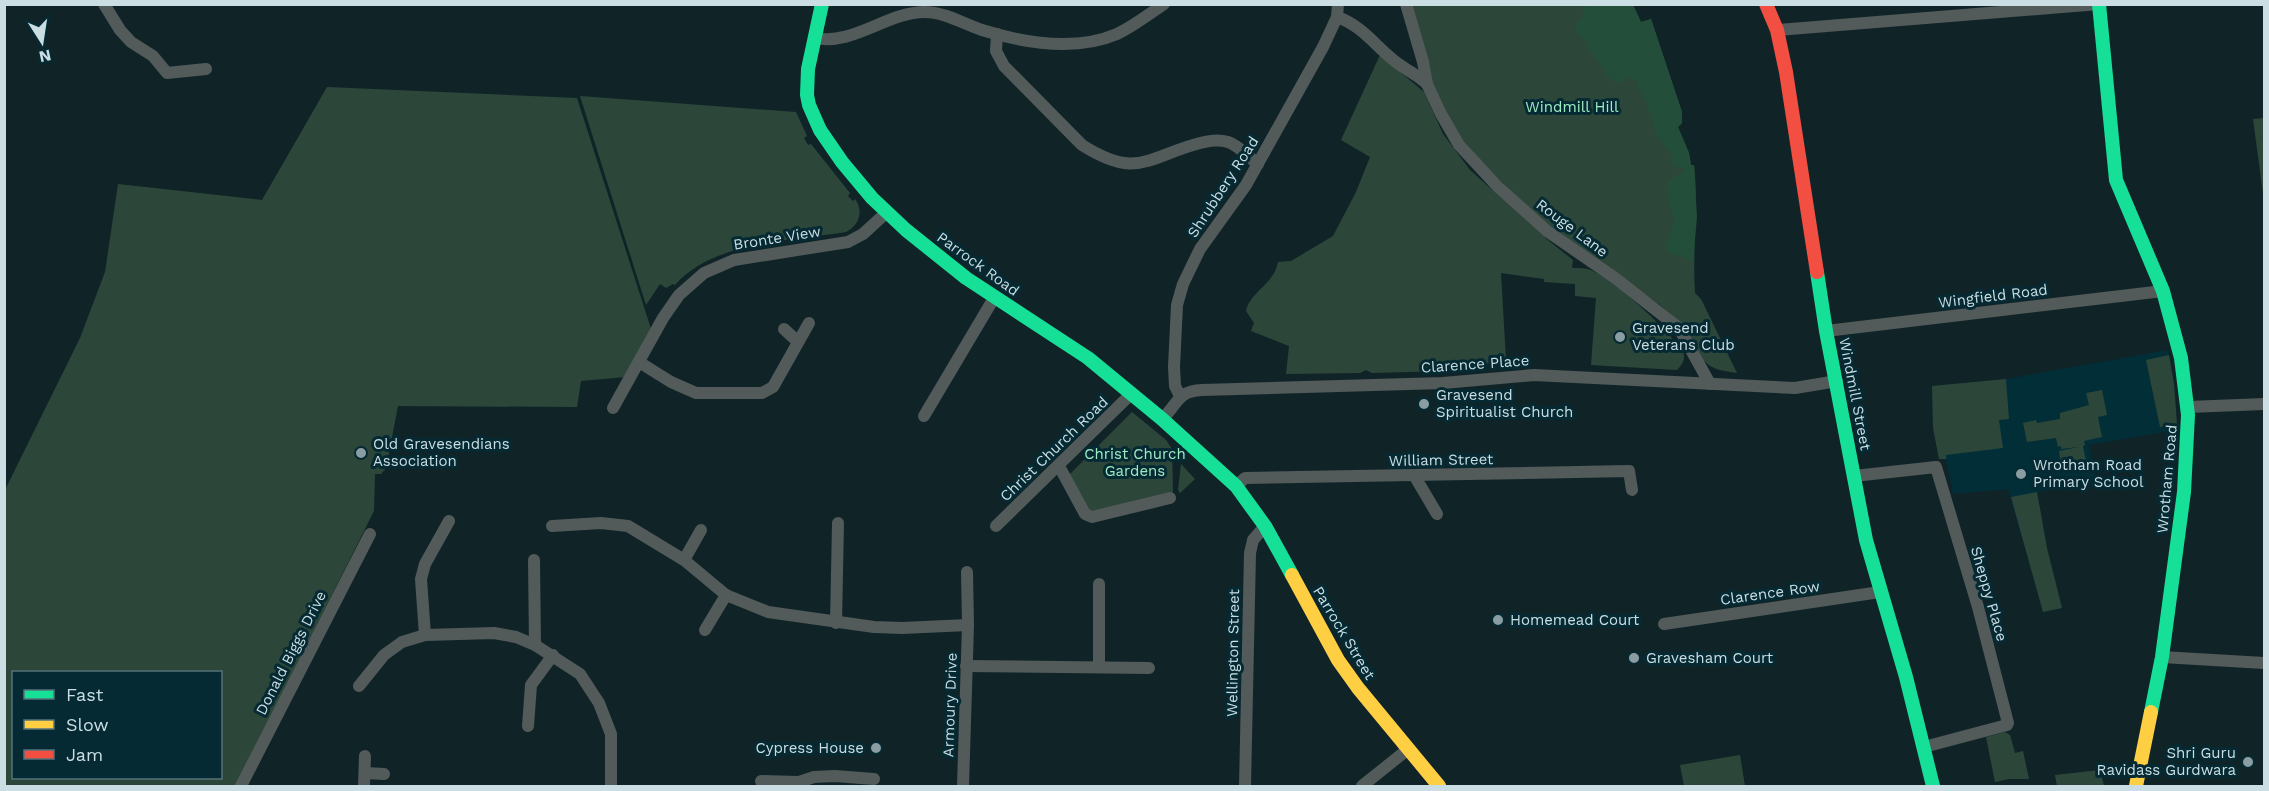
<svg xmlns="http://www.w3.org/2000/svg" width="2269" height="791" font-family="'Work Sans',sans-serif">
<rect width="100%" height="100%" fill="#102428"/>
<polygon fill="#022e38" points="2168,350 2175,393 2177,430 2089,445 2096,482 2037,492 2047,548 2062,608 2043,612 2008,489 1953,494 1946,459 1939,459 1933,428 1932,386 2006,379"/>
<g fill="#2c473a" fill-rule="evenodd">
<path d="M 1408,5 L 1633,5 L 1641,22 L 1651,19 L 1682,112 L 1682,123 L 1678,127 L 1689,153 L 1691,165 L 1694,165 C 1699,208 1692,251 1695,293 L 1701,299 L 1737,373 C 1724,371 1713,370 1704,361 L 1684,326 L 1660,305 L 1538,217 L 1481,162 L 1456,132 L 1432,82 Z"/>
<path d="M 1380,55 L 1424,92 L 1443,134 L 1470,170 L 1549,241 L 1573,260 L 1572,268 C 1578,268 1585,268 1591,270 C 1618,284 1652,316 1672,338 L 1668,344 L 1673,350 L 1679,346 C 1687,355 1685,362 1677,370 L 1591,365 L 1596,298 L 1575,296 L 1575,284 L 1544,282 L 1544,279 L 1501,273 L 1506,360 L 1447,371 L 1372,373 L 1366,370 L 1360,373 L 1286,374 L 1289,346 L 1251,331 L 1254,323 L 1246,311 C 1251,290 1274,285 1278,262 L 1291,261 L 1333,236 L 1356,192 L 1370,157 L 1341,140 Z"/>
<path d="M 327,87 L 577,98 L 651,329 L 625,377 L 581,381 L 577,407 L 398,406 L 386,468 L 381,474 L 375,474 L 374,511 L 236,786 L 5,786 L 4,492 L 80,338 L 105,272 L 118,184 L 262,200 ZM 14,672 L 220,672 L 220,778 L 14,778 Z"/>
<path d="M 580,96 L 796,112 L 807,136 L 804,138 L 808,145 L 811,144 L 850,193 L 848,196 L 853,201 L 855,199 C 864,211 859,226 846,232 C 791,241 713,241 675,285 L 673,284 L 666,288 L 660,284 L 646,305 Z"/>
<polygon points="2264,118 2264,201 2253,119"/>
<polygon points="2169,355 2174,384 2177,424 2160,427 2146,360"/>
<polygon points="2006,379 2009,419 1999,420 2003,448 1946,455 1946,459 1939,459 1933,428 1932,386"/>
<polygon points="2102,390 2107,415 2098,417 2102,437 2084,441 2085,445 2083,446 2086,461 2061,466 2059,451 2078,447 2061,449 2061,446 2058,447 2056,438 2027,442 2023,423 2036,420 2037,423 2060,419 2060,413 2089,405 2086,393"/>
<polygon points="1132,412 1166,440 1172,449 1173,491 1172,493 1090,512 1069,475"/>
<polygon points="1181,464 1195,479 1180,493 1178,490"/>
<polygon points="2037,492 2047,548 2062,608 2043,612 2011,497"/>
<polygon points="2005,732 2010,735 2015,753 2023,751 2029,779 2009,779 1995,782 1986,737"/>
<polygon points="1740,755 1745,786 1684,786 1680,765"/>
<polygon points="2100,770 2104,786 2057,786 2055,775"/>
</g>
<path fill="#234e3a" d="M 1585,5 L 1633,5 L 1641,22 L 1651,19 L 1682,112 L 1682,123 L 1678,127 L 1689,153 L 1691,165 L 1694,165 L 1697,217 L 1693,262 L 1690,262 L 1688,258 L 1671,254 L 1665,248 C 1668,239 1673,230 1673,220 C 1673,209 1665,191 1668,183 C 1671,177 1678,176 1683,172 L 1684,168 L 1674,167 L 1671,162 L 1672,155 C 1653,134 1656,131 1648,107 C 1645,97 1638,91 1636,80 L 1630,77 L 1618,83 L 1607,77 C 1602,60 1589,56 1587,42 C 1580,37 1574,31 1576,22 L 1582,20 Z"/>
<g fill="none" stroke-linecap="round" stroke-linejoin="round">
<g stroke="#525a5a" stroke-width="12">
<polyline points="104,4 120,30 131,42 153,56 167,73 206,69"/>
<polyline points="1406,4 1423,62 1427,84 1441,114 1459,145 1498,187 1547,231 1615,278 1679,328 1710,384"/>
<path d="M 1337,17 C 1364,26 1378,50 1400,65 C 1410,72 1419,76 1427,84"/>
<polyline points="1777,30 2099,4"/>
<path d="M 997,34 L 996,51 L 1004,66 L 1082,145 C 1137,180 1147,157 1200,143 C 1209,141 1218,139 1228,142 C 1240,146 1248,157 1258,164"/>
<path d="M 815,38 C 853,46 887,12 925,12 C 944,12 964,24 982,30 C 1024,43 1075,52 1117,34 C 1134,26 1149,14 1164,4"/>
<polyline points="784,329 797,341"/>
<polyline points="1826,331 2163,291"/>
<polyline points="639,362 671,382 696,393 762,393 773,387 809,323"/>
<polyline points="1180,396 1175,386 1174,367 1177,305 1183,284 1200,249 1246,185 1323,47 1337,17 1338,4"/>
<polyline points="2188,407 2264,404"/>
<polyline points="613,408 663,318 679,295 704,273 734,260 848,242 863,234 886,213"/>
<polyline points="924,416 994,298"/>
<path d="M 1162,419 C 1178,404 1177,391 1202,390 L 1443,383 L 1534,375 L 1795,388 L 1837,381"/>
<polyline points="1059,466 1085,514 1092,517 1170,498"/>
<polyline points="1414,475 1437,514"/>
<polyline points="1854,476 1936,467 1978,607 2008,723 2007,725 1924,747"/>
<polyline points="1236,486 1245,478 1629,471 1632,490"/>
<polyline points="552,526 601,523 628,526 684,560 726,595 768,612 874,627 902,628 968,625"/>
<polyline points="996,526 1132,393"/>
<polyline points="534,560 535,645"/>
<polyline points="684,560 701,530"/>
<polyline points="836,623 838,523"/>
<polyline points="1664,624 1880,592"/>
<polyline points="705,630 726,595"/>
<polyline points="425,635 421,579 425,564 449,521"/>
<polyline points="2162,657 2264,663"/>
<polyline points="966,666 1149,668"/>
<polyline points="1099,667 1099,584"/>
<polyline points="359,686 384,655 402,642 425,635 494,633 516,637 535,645 580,674 599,703 611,734 611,786"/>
<polyline points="528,726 531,685 553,655"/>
<polyline points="365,773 384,774"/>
<polyline points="761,781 799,782 814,777 835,776 874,779"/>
<polyline points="241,786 370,534"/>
<polyline points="364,786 365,756"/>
<polyline points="963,786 968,625 967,572"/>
<polyline points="1245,786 1250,553 1253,540 1265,526"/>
<polyline points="1362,786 1407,750"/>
</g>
<g stroke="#16e098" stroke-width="14">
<polyline points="822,4 808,69 807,95 809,105 820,130 842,162 872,198 906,230 966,278 1088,358 1162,419 1236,486 1265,526 1292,575"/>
<polyline points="2099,4 2116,180 2163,291 2181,358 2188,415 2184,492 2162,657 2151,712"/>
<polyline points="1817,272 1826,331 1866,540 1906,677 1933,786"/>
</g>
<g stroke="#ffcf43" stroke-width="14">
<polyline points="1292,575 1338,660 1358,688 1439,786"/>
<polyline points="2136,786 2151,712"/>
</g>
<polyline stroke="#f24e42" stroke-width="14" points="1766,4 1777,30 1786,72 1817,272"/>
</g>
<g fill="#8a9da2" stroke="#052a33" stroke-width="2">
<circle cx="1620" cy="337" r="6"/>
<circle cx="1424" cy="404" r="6"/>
<circle cx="361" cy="453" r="6"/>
<circle cx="2021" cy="474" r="6"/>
<circle cx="1498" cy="620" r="6"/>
<circle cx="1634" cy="658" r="6"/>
<circle cx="876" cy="748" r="6"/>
<circle cx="2248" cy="762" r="6"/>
</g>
<g text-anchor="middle" stroke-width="6" stroke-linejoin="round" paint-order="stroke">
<g font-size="15" fill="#9febc2" stroke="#052a33">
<text x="1572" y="112">Windmill Hill</text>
<text x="1135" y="459">Christ Church<tspan x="1135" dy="17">Gardens</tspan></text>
</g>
<g font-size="15" fill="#cbdee3" stroke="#052a33">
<text transform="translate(1223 187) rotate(-57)" y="5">Shrubbery Road</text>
<text transform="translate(1572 228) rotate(37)" y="5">Rouge Lane</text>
<text transform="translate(777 238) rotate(-9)" y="5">Bronte View</text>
<text transform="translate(978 264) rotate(36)" y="5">Parrock Road</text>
<text transform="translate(1993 296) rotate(-7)" y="5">Wingfield Road</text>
<text transform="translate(1475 364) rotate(-4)" y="5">Clarence Place</text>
<text transform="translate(1855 394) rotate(79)" y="5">Windmill Street</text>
<text transform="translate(1054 449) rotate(-44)" y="5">Christ Church Road</text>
<text transform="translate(1441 460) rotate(-1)" y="5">William Street</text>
<text transform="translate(2167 479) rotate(-85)" y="5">Wrotham Road</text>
<text transform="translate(1770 593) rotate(-8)" y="5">Clarence Row</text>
<text transform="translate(1989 594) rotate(74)" y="5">Sheppy Place</text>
<text transform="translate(1344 633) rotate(59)" y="5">Parrock Street</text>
<text transform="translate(291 653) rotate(-63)" y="5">Donald Biggs Drive</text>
<text transform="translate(1233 653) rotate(-89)" y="5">Wellington Street</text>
<text transform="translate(950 705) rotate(-88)" y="5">Armoury Drive</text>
</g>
<g font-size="15" fill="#cbdee3" stroke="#052a33" text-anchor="start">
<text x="1632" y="333">Gravesend<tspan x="1632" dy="17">Veterans Club</tspan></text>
<text x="1436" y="400">Gravesend<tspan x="1436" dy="17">Spiritualist Church</tspan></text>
<text x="373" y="449">Old Gravesendians<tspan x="373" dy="17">Association</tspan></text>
<text x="2033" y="470">Wrotham Road<tspan x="2033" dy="17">Primary School</tspan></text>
<text x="1510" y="625">Homemead Court</text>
<text x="1646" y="663">Gravesham Court</text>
<text x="864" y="753" text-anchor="end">Cypress House</text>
<text x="2236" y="758" text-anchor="end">Shri Guru<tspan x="2236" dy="17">Ravidass Gurdwara</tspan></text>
</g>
</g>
<rect width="2269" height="791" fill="none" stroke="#cbdee3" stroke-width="12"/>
<rect x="12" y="671" width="210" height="108" fill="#052a33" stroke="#547279" stroke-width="1.5"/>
<rect x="24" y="690" width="30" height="9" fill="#16e098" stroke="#547279" stroke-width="1.5"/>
<text x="66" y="701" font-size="18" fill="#cbdee3">Fast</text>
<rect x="24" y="720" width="30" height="9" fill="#ffcf43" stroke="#547279" stroke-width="1.5"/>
<text x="66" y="731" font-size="18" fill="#cbdee3">Slow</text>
<rect x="24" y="750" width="30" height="9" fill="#f24e42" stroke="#547279" stroke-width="1.5"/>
<text x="66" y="761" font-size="18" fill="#cbdee3">Jam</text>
<g transform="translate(42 42) rotate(168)" stroke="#052a33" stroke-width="4.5" paint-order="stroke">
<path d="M0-4.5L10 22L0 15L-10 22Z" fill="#cbdee3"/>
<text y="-9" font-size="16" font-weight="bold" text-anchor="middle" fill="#cbdee3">N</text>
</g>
</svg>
